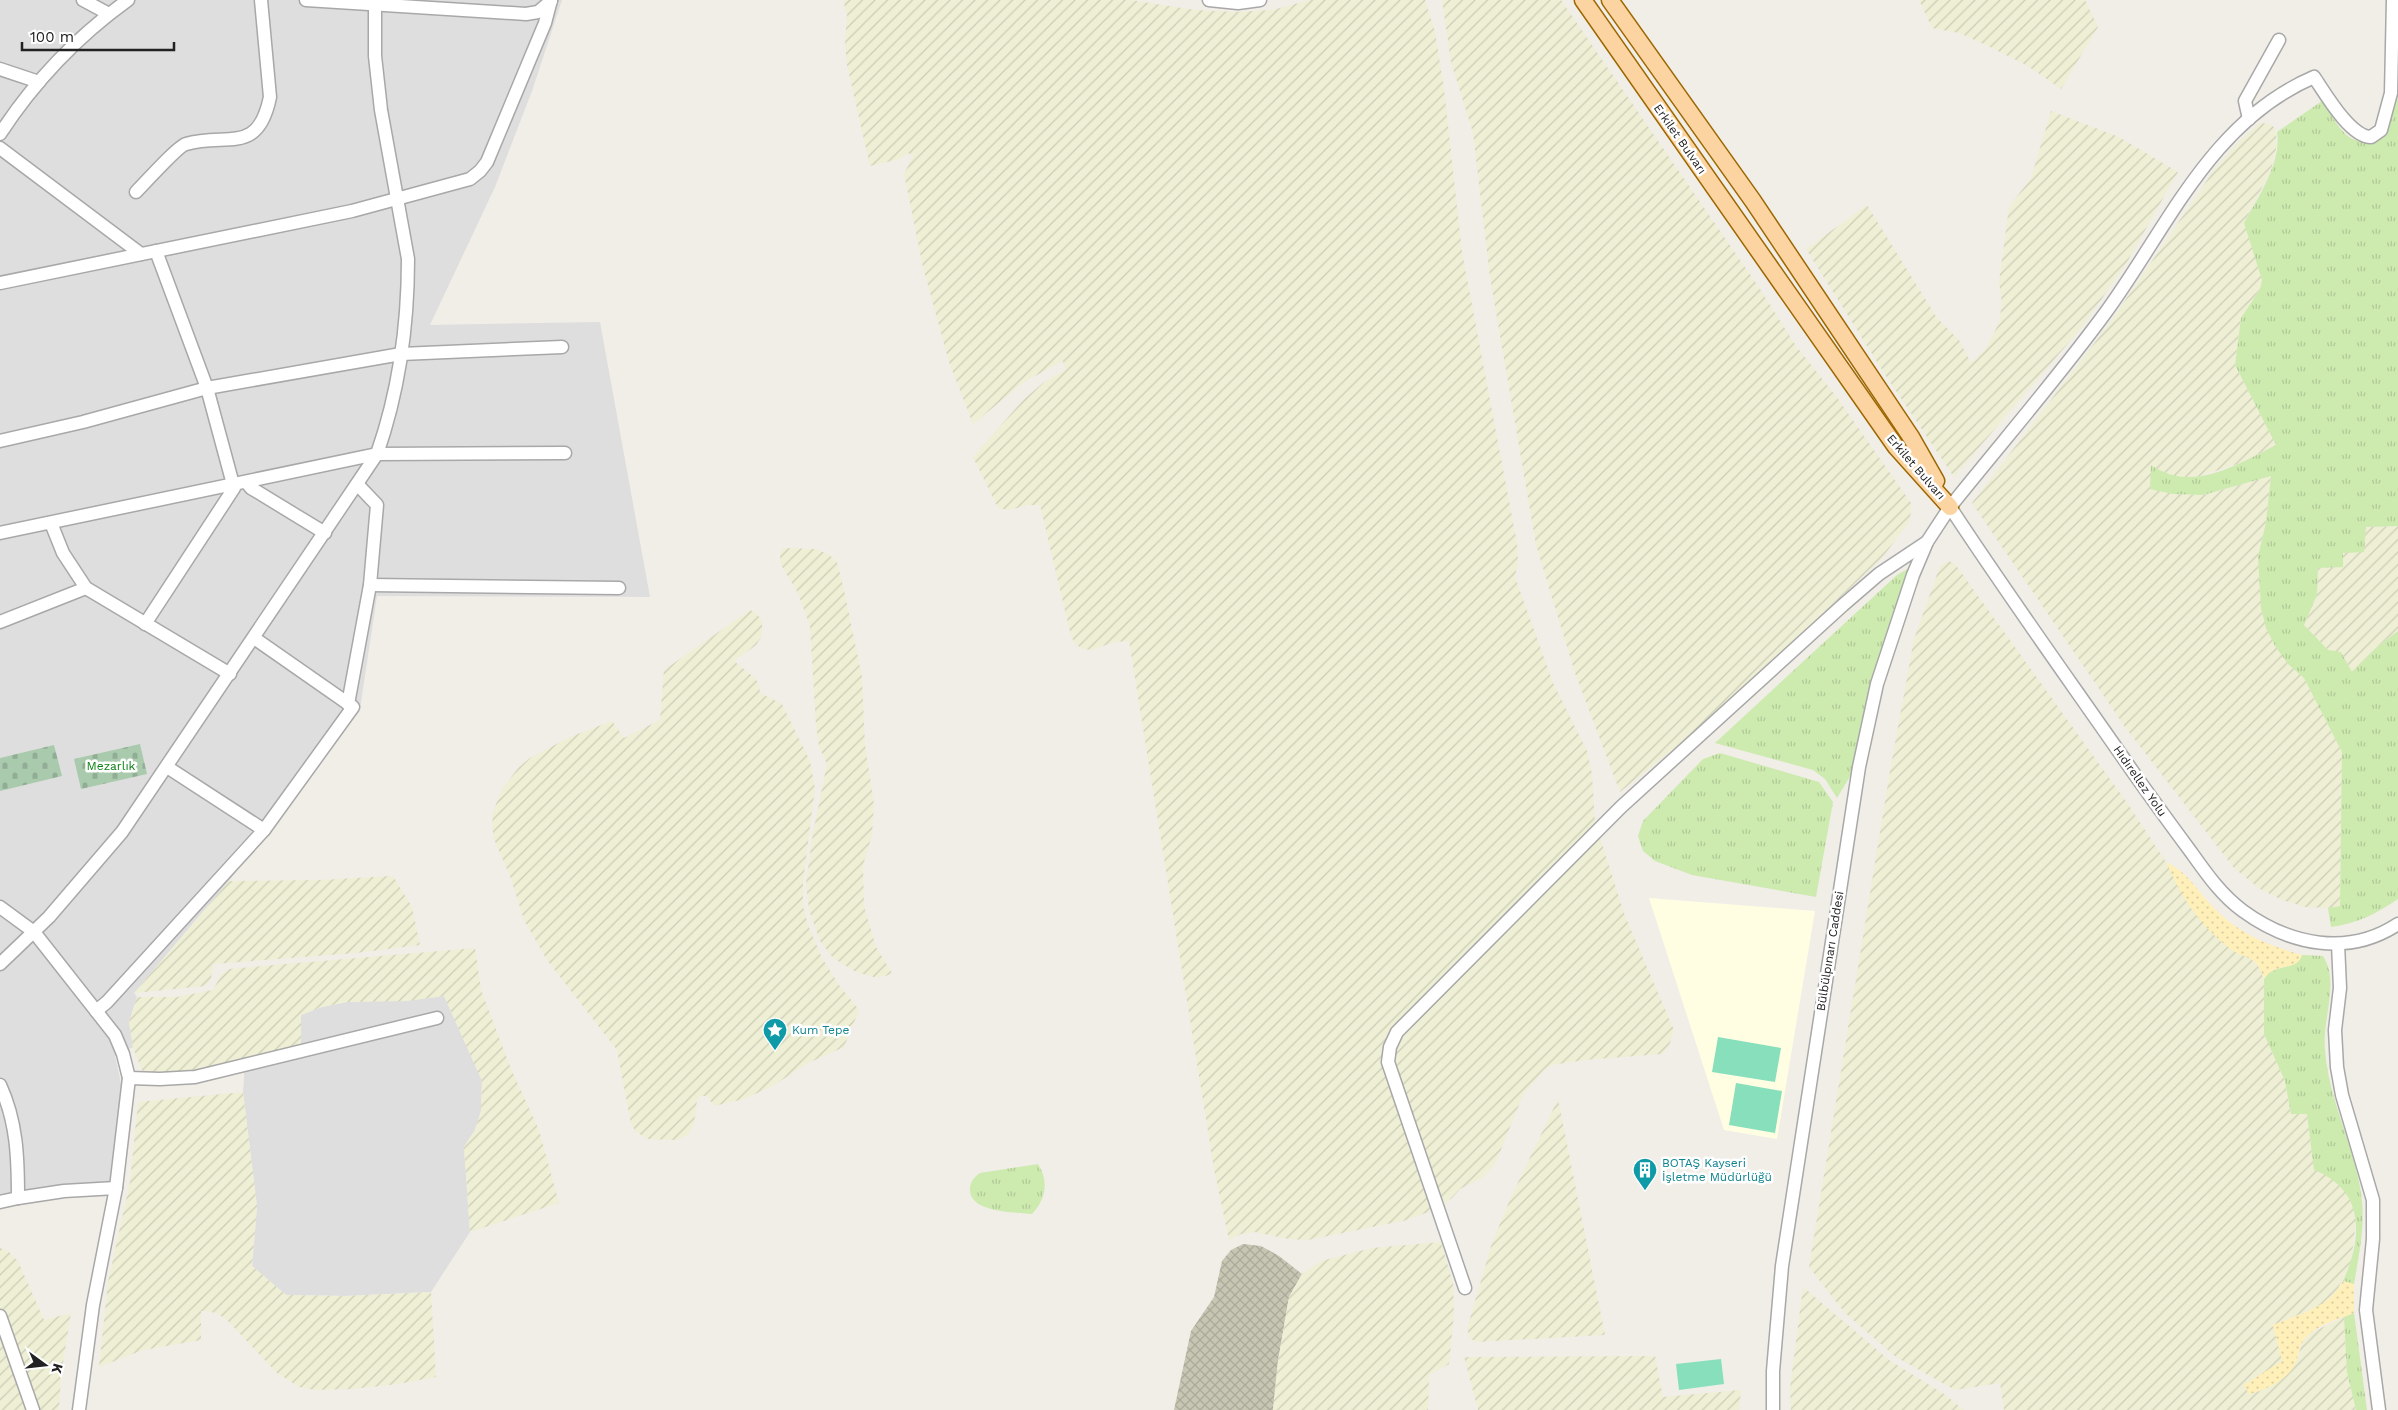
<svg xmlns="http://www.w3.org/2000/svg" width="2398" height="1410" font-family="'Work Sans',sans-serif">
<defs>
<pattern id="construction-cross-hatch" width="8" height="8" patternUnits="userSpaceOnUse" patternTransform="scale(1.25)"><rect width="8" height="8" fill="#c6c6b3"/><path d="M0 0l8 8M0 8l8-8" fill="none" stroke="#aaaa9a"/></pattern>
<pattern id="farmland-furrows" width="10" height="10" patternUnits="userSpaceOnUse" patternTransform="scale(1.25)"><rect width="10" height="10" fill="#eeefd4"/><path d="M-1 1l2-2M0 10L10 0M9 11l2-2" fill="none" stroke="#cccdb6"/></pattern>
<pattern id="grass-tufts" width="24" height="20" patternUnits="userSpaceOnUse" patternTransform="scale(1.25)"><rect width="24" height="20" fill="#cdeaaf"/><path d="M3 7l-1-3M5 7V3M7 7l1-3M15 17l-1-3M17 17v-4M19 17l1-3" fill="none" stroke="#b0c896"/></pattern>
<pattern id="sand-dots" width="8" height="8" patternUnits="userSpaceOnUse" patternTransform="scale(1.25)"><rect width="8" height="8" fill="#ffefb8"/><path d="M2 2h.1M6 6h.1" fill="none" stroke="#dacd9e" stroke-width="1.8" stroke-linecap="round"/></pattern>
<pattern id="cemetery-stones" width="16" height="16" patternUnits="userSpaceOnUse" patternTransform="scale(1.25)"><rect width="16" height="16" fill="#a9caad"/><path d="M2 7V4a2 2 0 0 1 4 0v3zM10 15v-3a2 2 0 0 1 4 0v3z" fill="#91ad95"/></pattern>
</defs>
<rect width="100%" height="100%" fill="#f1eee8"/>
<g fill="#dfdede">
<polygon points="0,0 562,0 532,91 495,187 430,325 600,322 650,597 377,596 360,709 229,881 134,993 137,997 129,1022 133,1047 115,1056 122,1088 110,1184 0,1194"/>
<polygon points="444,996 482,1080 481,1111 475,1130 464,1147 470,1232 431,1292 345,1296 286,1295 252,1266 257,1206 243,1092 245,1062 301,1048 301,1015 322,1007 347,1002 423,999"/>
</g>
<polygon fill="#fffee3" points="1649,898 1815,911 1777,1139 1724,1130"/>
<polygon fill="url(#construction-cross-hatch)" points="1243,1244 1261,1246 1279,1256 1302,1274 1289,1297 1278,1361 1273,1410 1174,1410 1191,1331 1214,1297 1222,1261 1231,1250"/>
<g fill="url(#farmland-furrows)">
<polygon points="843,0 1130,0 1195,10 1235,12 1272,10 1310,0 1425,0 1435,32 1444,89 1462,252 1517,543 1518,561 1515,577 1553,683 1587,751 1592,774 1595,822 1625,916 1674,1030 1669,1046 1662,1054 1584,1060 1552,1065 1543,1071 1523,1095 1495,1164 1482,1178 1460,1189 1452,1198 1431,1211 1407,1220 1308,1240 1289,1239 1254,1232 1241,1234 1229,1240 1214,1169 1129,641 1114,642 1092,650 1083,649 1075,644 1071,636 1040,505 1028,505 1009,510 998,508 973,457 1024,399 1044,382 1065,370 1063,361 1024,382 973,424 949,362 923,267 904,174 913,156 908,153 900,159 870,166 847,65 845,43 847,15"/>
<polygon points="1442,0 1561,0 1758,286 1796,346 1836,396 1911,503 1911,512 1909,522 1882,558 1718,713 1620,792 1575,673 1536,545 1490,277 1473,133 1451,62"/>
<polygon points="1919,0 2085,0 2098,27 2061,89 2026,65 1988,46 1959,33 1932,28"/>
<polygon points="2051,111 2119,137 2178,172 2126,264 2082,327 1954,477 1886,376 1806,249 1867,205 1937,318 1959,340 1971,363 1985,350 1999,323 2002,303 1999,282 2009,207 2031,178"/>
<polygon points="2260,123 2270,124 2275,128 2277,144 2271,170 2244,223 2262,280 2260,289 2241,318 2235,365 2276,445 2241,463 2197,477 2175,477 2158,470 2150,488 2173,494 2203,495 2271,476 2266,522 2258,557 2263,618 2275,646 2288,664 2304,678 2342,752 2340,907 2328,908 2305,907 2282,900 2260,889 2234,868 2125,727 1972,503 2109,324 2214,170 2239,141"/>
<polygon points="2398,526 2398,631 2378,646 2352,673 2343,655 2328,650 2304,625 2317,595 2318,568 2343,567 2343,553 2366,527"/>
<polygon points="783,548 815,549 828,554 837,562 844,590 862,677 865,745 874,804 872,835 863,865 864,906 876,947 892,973 886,976 874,977 856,972 833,958 820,941 809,910 806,883 813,833 827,764 819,746 816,726 810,626 798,593 781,565 780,556"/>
<polygon points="1949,561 1955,564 2128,804 2166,862 2190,907 2223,943 2234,951 2249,957 2260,968 2265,985 2264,1034 2285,1081 2291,1114 2307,1113 2314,1169 2331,1178 2344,1190 2353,1205 2356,1222 2351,1261 2337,1291 2318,1307 2273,1325 2282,1361 2257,1392 2272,1385 2286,1375 2296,1362 2303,1341 2311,1333 2344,1317 2347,1372 2356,1410 2004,1410 2000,1383 1955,1390 1896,1357 1845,1313 1809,1267 1890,771 1914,639 1940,566"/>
<polygon points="750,610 757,614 762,621 762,636 756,645 734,661 755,678 759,685 760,693 782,704 810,761 815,788 803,882 803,906 808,925 822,958 839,985 859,1010 844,1047 808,1063 771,1087 744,1099 714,1106 707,1096 700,1096 697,1100 694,1124 688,1135 677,1140 648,1139 636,1132 631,1124 617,1050 547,960 524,920 510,876 494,839 492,826 493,812 501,791 518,768 530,758 570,737 612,721 624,738 660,720 664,670"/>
<polygon points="393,876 412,907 420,945 356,953 213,964 211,979 205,986 134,993 229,881 319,880"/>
<polygon points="475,948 481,990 511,1069 539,1130 559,1203 470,1232 464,1147 475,1130 481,1111 482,1081 444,996 407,1001 347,1002 322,1007 301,1015 301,1048 209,1069 145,1078 133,1047 129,1022 137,997 177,997 213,990 221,975 229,969"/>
<polygon points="243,1092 257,1206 252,1266 286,1295 345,1296 431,1292 436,1377 398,1384 352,1389 316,1390 299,1387 277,1373 226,1319 216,1313 206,1311 201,1311 201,1340 143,1350 99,1367 108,1282 130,1182 138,1102"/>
<polygon points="1558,1099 1605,1335 1476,1342 1470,1338 1467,1329 1491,1246 1511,1197"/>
<polygon points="1441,1242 1453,1284 1454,1314 1449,1364 1429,1375 1428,1410 1273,1410 1278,1361 1289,1297 1302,1274 1321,1261 1372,1248"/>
<polygon points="0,1248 8,1251 18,1261 44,1320 71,1313 61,1376 59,1410 0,1410"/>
<polygon points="1803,1287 1889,1360 1944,1394 1964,1410 1791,1410 1790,1388"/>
<polygon points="1655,1356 1663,1397 1741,1390 1739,1410 1478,1410 1464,1357"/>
</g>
<g fill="url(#grass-tufts)">
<path d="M 2398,28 L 2398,526 L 2366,527 L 2364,552 L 2343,553 L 2343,567 L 2318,568 L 2317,595 L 2304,625 L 2328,650 L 2341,652 L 2352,672 L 2378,646 L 2398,631 L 2398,899 C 2378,913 2356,924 2331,927 L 2328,908 L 2340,906 L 2342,752 L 2304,678 L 2288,664 L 2275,646 L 2266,628 L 2261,608 L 2258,557 L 2266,522 L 2271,476 L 2203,495 L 2173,494 L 2150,489 L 2151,465 C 2192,494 2238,464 2276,445 L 2235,365 L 2241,318 L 2260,289 L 2262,280 L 2244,223 C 2258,197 2282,162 2277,132 L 2322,101 C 2337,122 2348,153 2377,136 Z"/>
<polygon points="1920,562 1860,760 1837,798 1825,779 1813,770 1715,743 1897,575"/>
<polygon points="1720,753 1819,782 1833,802 1816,897 1692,875 1655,861 1643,851 1638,836 1643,821 1703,759"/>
<path d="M 2302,955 L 2323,956 C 2340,982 2322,1019 2325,1049 C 2328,1099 2354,1144 2361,1193 C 2366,1224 2359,1254 2354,1284 L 2343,1281 C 2363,1237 2365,1190 2314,1170 L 2307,1114 L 2291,1114 L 2285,1081 L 2264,1034 L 2264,979 C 2274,962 2297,972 2302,955 Z"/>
<path d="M 1038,1164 C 1049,1181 1046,1199 1032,1214 C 1015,1212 969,1213 970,1189 C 970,1182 974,1177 980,1173 Z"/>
<polygon points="2354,1313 2367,1410 2356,1410 2347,1372 2344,1317"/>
</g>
<g fill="url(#sand-dots)">
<path d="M 2166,862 C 2189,873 2198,892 2215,909 C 2239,934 2270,946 2302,955 C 2296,973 2275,961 2264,979 C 2256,954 2249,961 2232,950 C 2226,946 2220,940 2214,935 C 2192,914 2178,889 2166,862 Z"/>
<path d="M 2343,1281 L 2354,1284 L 2354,1313 C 2339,1319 2317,1325 2306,1337 C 2299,1345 2299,1353 2296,1362 C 2289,1380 2265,1390 2249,1394 L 2244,1385 L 2282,1361 L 2273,1325 C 2299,1314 2329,1308 2343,1281 Z"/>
</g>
<g fill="url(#cemetery-stones)">
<polygon points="140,744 147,774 81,789 74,759"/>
<polygon points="54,745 62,776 0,791 0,758"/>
</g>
<g fill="#87dfbc">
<polygon points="1718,1037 1781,1048 1775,1082 1712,1072"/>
<polygon points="1736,1083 1782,1091 1775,1133 1729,1125"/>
<polygon points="1721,1359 1724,1384 1679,1390 1676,1364"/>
</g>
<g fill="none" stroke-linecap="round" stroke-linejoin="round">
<defs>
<g id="minor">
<polyline points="83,0 109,14"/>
<polyline points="306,0 526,14 538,12 551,1"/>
<polyline points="1209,0 1238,3 1260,0"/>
<polyline points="0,69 39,82"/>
<polyline points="2249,119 2245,101 2279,40"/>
<path d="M 0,134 C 34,82 78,36 128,0"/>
<polyline points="0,148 141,254"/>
<path d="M 136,192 C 145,183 178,146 186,144 C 227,132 258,156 270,97 L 261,0"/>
<polyline points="0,283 352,211 470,179 480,171 487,162 545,23 551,0"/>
<polyline points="0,441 83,422 207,388 401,354 562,347"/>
<polyline points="246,482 251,488 325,533"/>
<path d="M 1950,507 C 2009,597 2072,684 2133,772 C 2152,799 2171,825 2191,852 C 2206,873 2221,895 2243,911 C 2290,945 2348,957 2398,924"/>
<polyline points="51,523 63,553 86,588 230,674"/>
<polyline points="0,533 377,454 565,453"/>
<polyline points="370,585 619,588"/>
<polyline points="0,622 86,588"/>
<polyline points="145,624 234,488 207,388 156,251"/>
<polyline points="348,704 370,585 377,505 357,484"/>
<polyline points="167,767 264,830 353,707 254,638"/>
<polyline points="0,907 34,932 115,1035 123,1054 129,1078 116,1188 93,1305 79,1410"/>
<polyline points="2338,944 2340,988 2335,1030 2337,1067 2342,1095 2373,1200 2373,1239 2366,1310 2379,1410"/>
<path d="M 0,964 L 49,917 L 122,832 L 377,454 C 399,391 408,325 408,259 L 381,110 L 375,56 L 375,0"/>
<polyline points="96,1011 107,1002 264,830"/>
<polyline points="129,1078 160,1079 195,1077 437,1018"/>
<path d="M 0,1085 C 17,1122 18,1158 18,1198 L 0,1202"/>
<polyline points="18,1198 64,1191 116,1188"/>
<polyline points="1465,1288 1388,1062 1390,1047 1397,1032 1621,807 1843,605 1879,574 1927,542"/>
<polyline points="0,1316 33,1410"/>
<path d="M 1773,1410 L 1773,1371 L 1782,1266 L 1859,767 L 1877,684 L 1913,575 L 1927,542 L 1950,507 C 2002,442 2057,379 2106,312 C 2168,227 2211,121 2314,77 C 2325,93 2350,137 2371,137 L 2381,130 L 2391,93 L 2393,0"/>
</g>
<g id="major">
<polyline points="1583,0 1896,447 1950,507"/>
<polyline points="1610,0 1753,201 1911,437 1936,481"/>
</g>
</defs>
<use href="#minor" stroke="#a8a8a8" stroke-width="15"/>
<use href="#major" stroke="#9d6701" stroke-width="19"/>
<use href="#minor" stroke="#fff" stroke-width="12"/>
<use href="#major" stroke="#fbd4a2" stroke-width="16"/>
</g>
<defs>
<symbol id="sight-pin" viewBox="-11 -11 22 30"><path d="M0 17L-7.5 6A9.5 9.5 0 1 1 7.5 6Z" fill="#0f9aa8" stroke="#fff"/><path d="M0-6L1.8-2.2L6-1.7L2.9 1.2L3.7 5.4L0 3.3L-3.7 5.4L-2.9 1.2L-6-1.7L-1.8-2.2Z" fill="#fff"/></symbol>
<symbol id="building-pin" viewBox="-11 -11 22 30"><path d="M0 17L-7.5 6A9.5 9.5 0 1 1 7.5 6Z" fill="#0f9aa8" stroke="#fff"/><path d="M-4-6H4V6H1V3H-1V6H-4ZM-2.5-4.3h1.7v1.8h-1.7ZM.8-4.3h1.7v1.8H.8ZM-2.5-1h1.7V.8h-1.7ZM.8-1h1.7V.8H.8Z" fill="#fff"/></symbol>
</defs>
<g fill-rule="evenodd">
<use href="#sight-pin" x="761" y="1016" width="28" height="38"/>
<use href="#building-pin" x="1631" y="1156" width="28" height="38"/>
</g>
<g text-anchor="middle" stroke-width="5" stroke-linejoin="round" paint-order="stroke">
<g font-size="12" fill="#212121" stroke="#fff">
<text transform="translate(1680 139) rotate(55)" y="4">Erkilet Bulvarı</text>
<text transform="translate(1916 467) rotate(49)" y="4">Erkilet Bulvarı</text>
<text transform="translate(2140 781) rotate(55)" y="4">Hıdırellez Yolu</text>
<text transform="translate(1830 951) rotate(-81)" y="4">Bülbülpınarı Caddesi</text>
</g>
<g font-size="12" fill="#0c8114" stroke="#fff">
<text x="111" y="770">Mezarlık</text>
</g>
<g font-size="12" fill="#0d838f" stroke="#fff" text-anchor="start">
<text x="792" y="1034">Kum Tepe</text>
<text x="1662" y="1167">BOTAŞ Kayseri<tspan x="1662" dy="14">İşletme Müdürlüğü</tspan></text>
</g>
</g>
<g transform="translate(45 1365) rotate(105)" stroke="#ffffff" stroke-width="4" paint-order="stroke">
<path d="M0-4L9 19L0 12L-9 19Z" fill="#212121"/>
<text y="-8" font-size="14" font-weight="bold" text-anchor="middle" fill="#212121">K</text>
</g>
<path d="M22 42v8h152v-8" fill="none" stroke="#212121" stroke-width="2.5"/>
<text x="30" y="42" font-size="15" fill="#212121" stroke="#ffffff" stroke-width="4" paint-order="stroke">100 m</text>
</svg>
